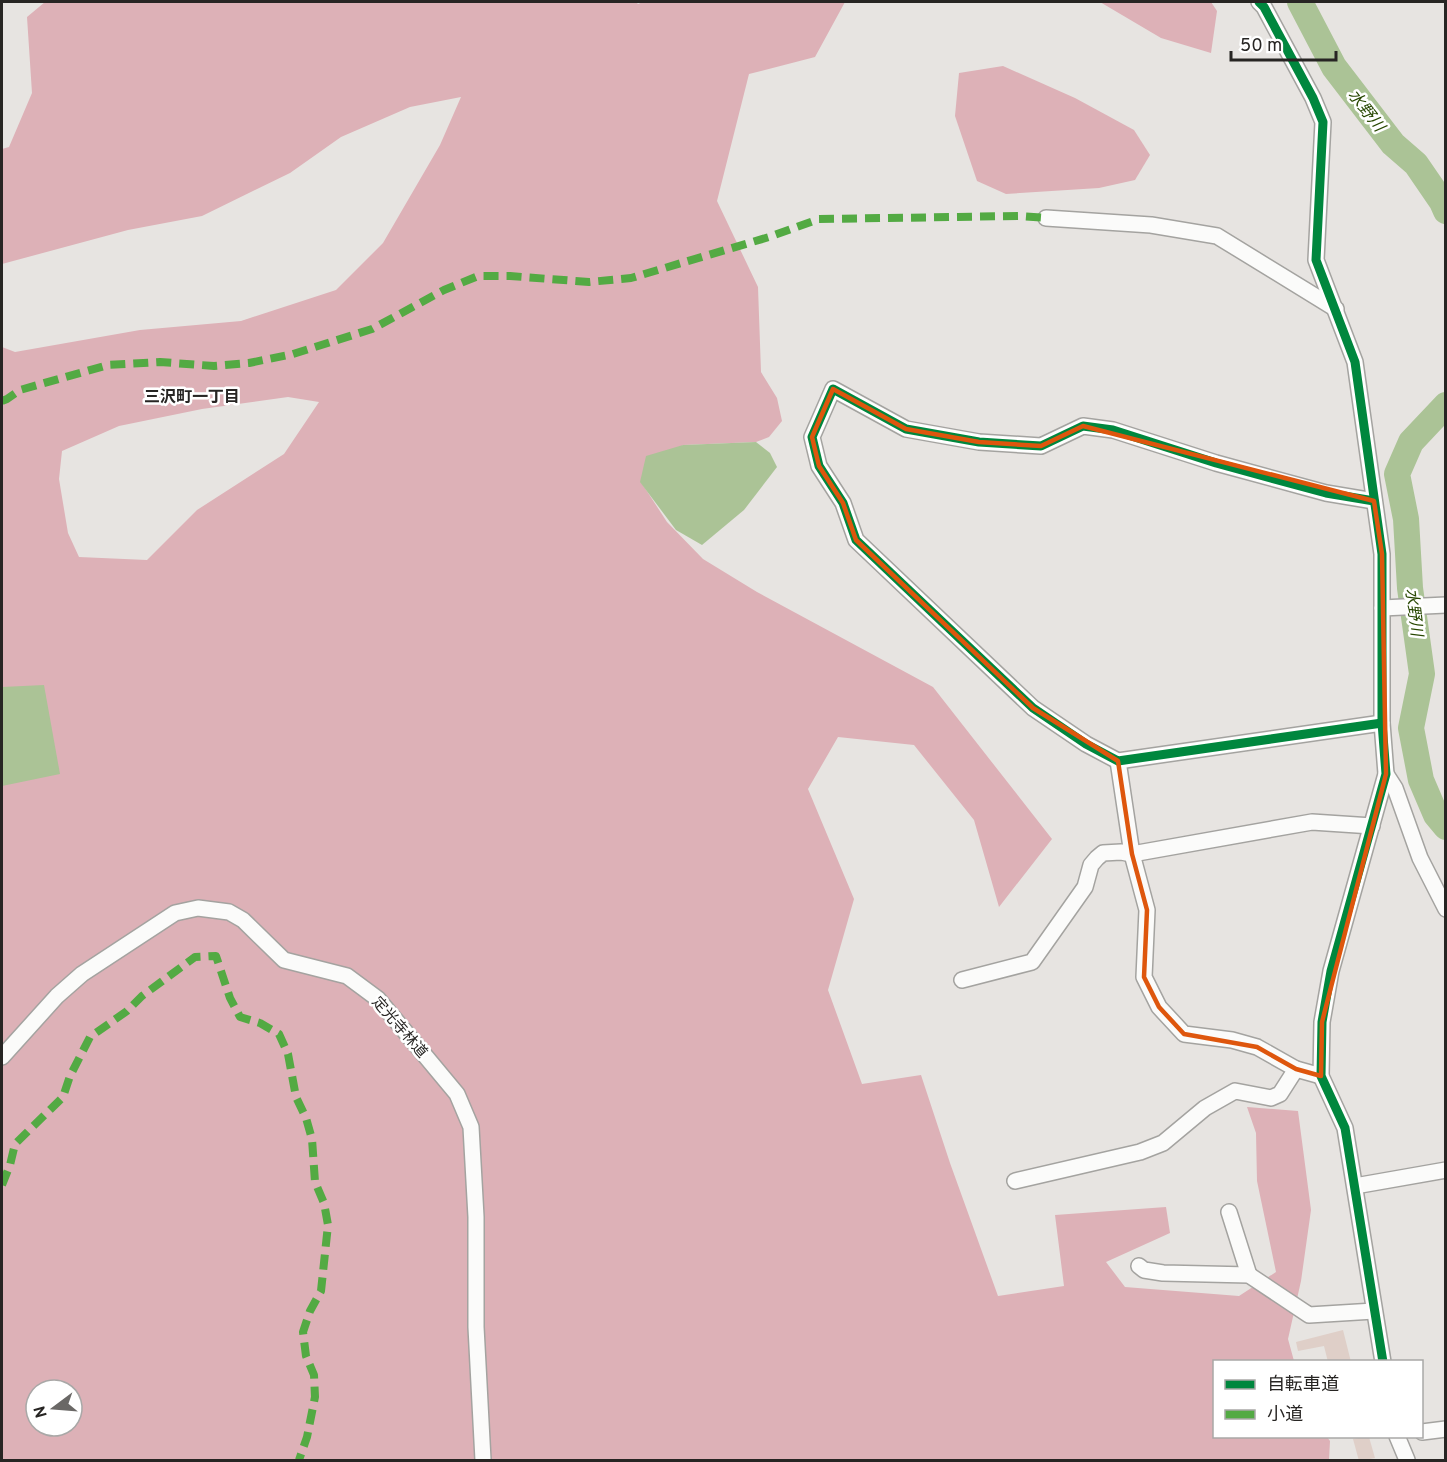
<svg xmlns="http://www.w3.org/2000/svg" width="1447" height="1462" font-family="Overpass,'Noto Sans JP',sans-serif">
<rect width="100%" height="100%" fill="#e7e4e1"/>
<g fill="#ddb1b7" fill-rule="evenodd">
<path d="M 45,2 L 636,2 L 638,4 L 643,2 L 845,2 L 815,57 L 749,74 L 717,201 L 758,287 L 761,372 L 777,398 L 782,421 L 769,437 L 756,442 L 683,445 L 641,482 L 667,522 L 703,559 L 757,592 L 933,687 L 1052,839 L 999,907 L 974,820 L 914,745 L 838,737 L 808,789 L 854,899 L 828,990 L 862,1084 L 921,1075 L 950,1163 L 998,1296 L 1064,1286 L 1055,1215 L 1166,1207 L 1170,1233 L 1106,1262 L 1125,1287 L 1239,1296 L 1276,1272 L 1257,1181 L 1256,1133 L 1247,1107 L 1298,1111 L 1311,1210 L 1301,1281 L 1288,1339 L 1294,1361 L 1214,1362 L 1214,1436 L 1327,1437 L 1330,1441 L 1329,1460 L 2,1460 L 2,347 L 15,352 L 140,330 L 241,321 L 336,290 L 383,243 L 440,145 L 461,97 L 410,107 L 341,137 L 290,173 L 202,216 L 128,230 L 2,264 L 2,149 L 9,147 L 32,93 L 27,17 ZM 288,397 L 319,402 L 284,454 L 197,510 L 147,560 L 79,557 L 68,533 L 59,479 L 62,451 L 119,426 L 202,409 ZM 36,1390 L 72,1390 L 72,1426 L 36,1426 Z"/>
<polygon points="1100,2 1211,2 1217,11 1211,53 1161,38"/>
<polygon points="1003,66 1075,98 1134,130 1150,155 1135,180 1099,188 1006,194 977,181 955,116 959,73"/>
</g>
<g fill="#abc396">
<polygon points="756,442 770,453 777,467 744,510 702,545 676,530 640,482 646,456 683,445"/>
<polygon points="44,685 60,774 2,786 2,687"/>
</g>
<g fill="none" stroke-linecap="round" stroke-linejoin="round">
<g stroke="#abc396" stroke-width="26">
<polyline points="1300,2 1334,67 1393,144 1416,164 1442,202 1446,211"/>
<polyline points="1446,405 1411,442 1397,474 1406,519 1410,588 1422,674 1411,728 1421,780 1436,815 1446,827"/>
</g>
</g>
<g fill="#dfcfc8">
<polygon points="1343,1330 1351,1362 1328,1362 1324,1346 1298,1351 1296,1342"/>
<polygon points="1363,1437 1369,1437 1375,1458 1359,1461 1353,1439"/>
</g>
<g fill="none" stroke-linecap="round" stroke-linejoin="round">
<defs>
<g id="minor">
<polyline points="1259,2 1264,7 1313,98 1323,122 1316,260 1355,362 1382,554 1382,723 1386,774 1331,971 1322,1022 1321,1076 1345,1128 1383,1362"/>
<polyline points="1046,218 1151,225 1217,236 1336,309"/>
<polyline points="1374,501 1326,493 1216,463 1113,430 1083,426 1041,446 979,442 906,429 833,389 812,437 819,466 843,503 856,540 1033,708 1086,744 1118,761 1382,723"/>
<polyline points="1382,608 1446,605"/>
<polyline points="1118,761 1132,854 1147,910 1144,977 1159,1007 1184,1034 1232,1040 1257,1047 1296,1069 1321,1076"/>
<polyline points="1386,774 1395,788 1420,858 1446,909"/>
<polyline points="962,980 1032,962 1085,887 1091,865 1097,858 1103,853 1121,852 1132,854 1312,822 1372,826"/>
<polyline points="2,1057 57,996 82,974 175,913 198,908 229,912 243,920 284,960 347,976 378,999 457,1094 471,1127 476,1217 476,1327 483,1460"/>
<polyline points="1015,1181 1140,1152 1163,1143 1205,1108 1235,1091 1271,1098 1280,1094 1296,1069"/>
<polyline points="1355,1186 1446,1170"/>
<polyline points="1229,1212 1249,1275"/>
<polyline points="1139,1266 1144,1270 1163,1273 1249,1275 1309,1315 1374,1311"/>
<polyline points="1422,1432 1446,1429"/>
<polyline points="1397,1436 1407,1460"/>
</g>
</defs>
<use href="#minor" stroke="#a4a3a0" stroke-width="18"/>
<use href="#minor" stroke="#fbfbfa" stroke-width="15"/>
<g stroke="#53aa43" stroke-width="8" stroke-dasharray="15 8" stroke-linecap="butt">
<polyline points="2,401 7,399 20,390 108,365 160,362 214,366 249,363 293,354 372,329 444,290 478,276 510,276 589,282 631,278 769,237 819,219 1020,216 1046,218"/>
<polyline points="2,1185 10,1165 15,1144 63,1097 70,1076 90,1037 127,1011 142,996 195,957 216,956 230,998 240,1017 260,1023 279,1034 288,1054 296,1097 306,1118 312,1139 315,1182 324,1203 328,1225 321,1291 310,1311 303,1332 306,1356 314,1375 315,1397 307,1437 299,1460"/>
</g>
<defs>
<g id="cycleway">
<polyline points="1259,2 1264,7 1313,98 1323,122 1316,260 1355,362 1382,554 1382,723 1386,774 1331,971 1322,1022 1321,1076 1345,1128 1383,1362"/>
<polyline points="1374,501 1326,493 1216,463 1113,430 1083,426 1041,446 979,442 906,429 833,389 812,437 819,466 843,503 856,540 1033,708 1086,744 1118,761 1382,723"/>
</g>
</defs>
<use href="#cycleway" stroke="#fff" stroke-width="13"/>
<use href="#cycleway" stroke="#00873e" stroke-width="9"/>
</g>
<path fill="none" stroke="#de560d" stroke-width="4.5" stroke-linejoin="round" d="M 833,389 L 906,429 L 979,442 L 1041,446 L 1083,426 L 1374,501 L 1382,554 L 1386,774 L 1322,1022 L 1321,1076 L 1296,1069 L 1257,1047 L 1184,1034 L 1159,1007 L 1144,977 L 1147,910 L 1132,854 L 1118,761 L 1033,708 L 856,540 L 843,503 L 819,466 L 812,437 Z"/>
<g text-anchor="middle" stroke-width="5" stroke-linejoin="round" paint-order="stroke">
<g font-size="15" fill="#272523" stroke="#fff">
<text transform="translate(400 1027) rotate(49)" y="5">定光寺林道</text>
</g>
<g font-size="16" font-style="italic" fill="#274701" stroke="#fff">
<text transform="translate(1367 110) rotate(52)" y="6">水野川</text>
<text transform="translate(1415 612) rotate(83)" y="6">水野川</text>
</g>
<g font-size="16" font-weight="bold" fill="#272523" stroke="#fff">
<text x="192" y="402">三沢町一丁目</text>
</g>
</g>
<rect width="1447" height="1462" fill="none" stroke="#272523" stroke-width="6"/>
<rect x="1213" y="1360" width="210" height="78" fill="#ffffff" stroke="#a9a8a7" stroke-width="1.5"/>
<rect x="1225" y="1380" width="30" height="9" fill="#00873e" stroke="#a9a8a7" stroke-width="1.5"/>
<text x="1267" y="1390" font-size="18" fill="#272523">自転車道</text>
<rect x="1225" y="1410" width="30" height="9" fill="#53aa43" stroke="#a9a8a7" stroke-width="1.5"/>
<text x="1267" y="1420" font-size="18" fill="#272523">小道</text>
<g transform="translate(54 1408) rotate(254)"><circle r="28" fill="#ffffff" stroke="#a9a8a7" stroke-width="1.5"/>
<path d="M0-4.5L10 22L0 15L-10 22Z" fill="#6a6866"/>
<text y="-9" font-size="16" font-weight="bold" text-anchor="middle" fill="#272523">N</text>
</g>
<path d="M1231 51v9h105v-9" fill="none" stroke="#272523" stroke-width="3"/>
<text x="1240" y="51" font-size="18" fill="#272523" stroke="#ffffff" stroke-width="4.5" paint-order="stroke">50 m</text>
</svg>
